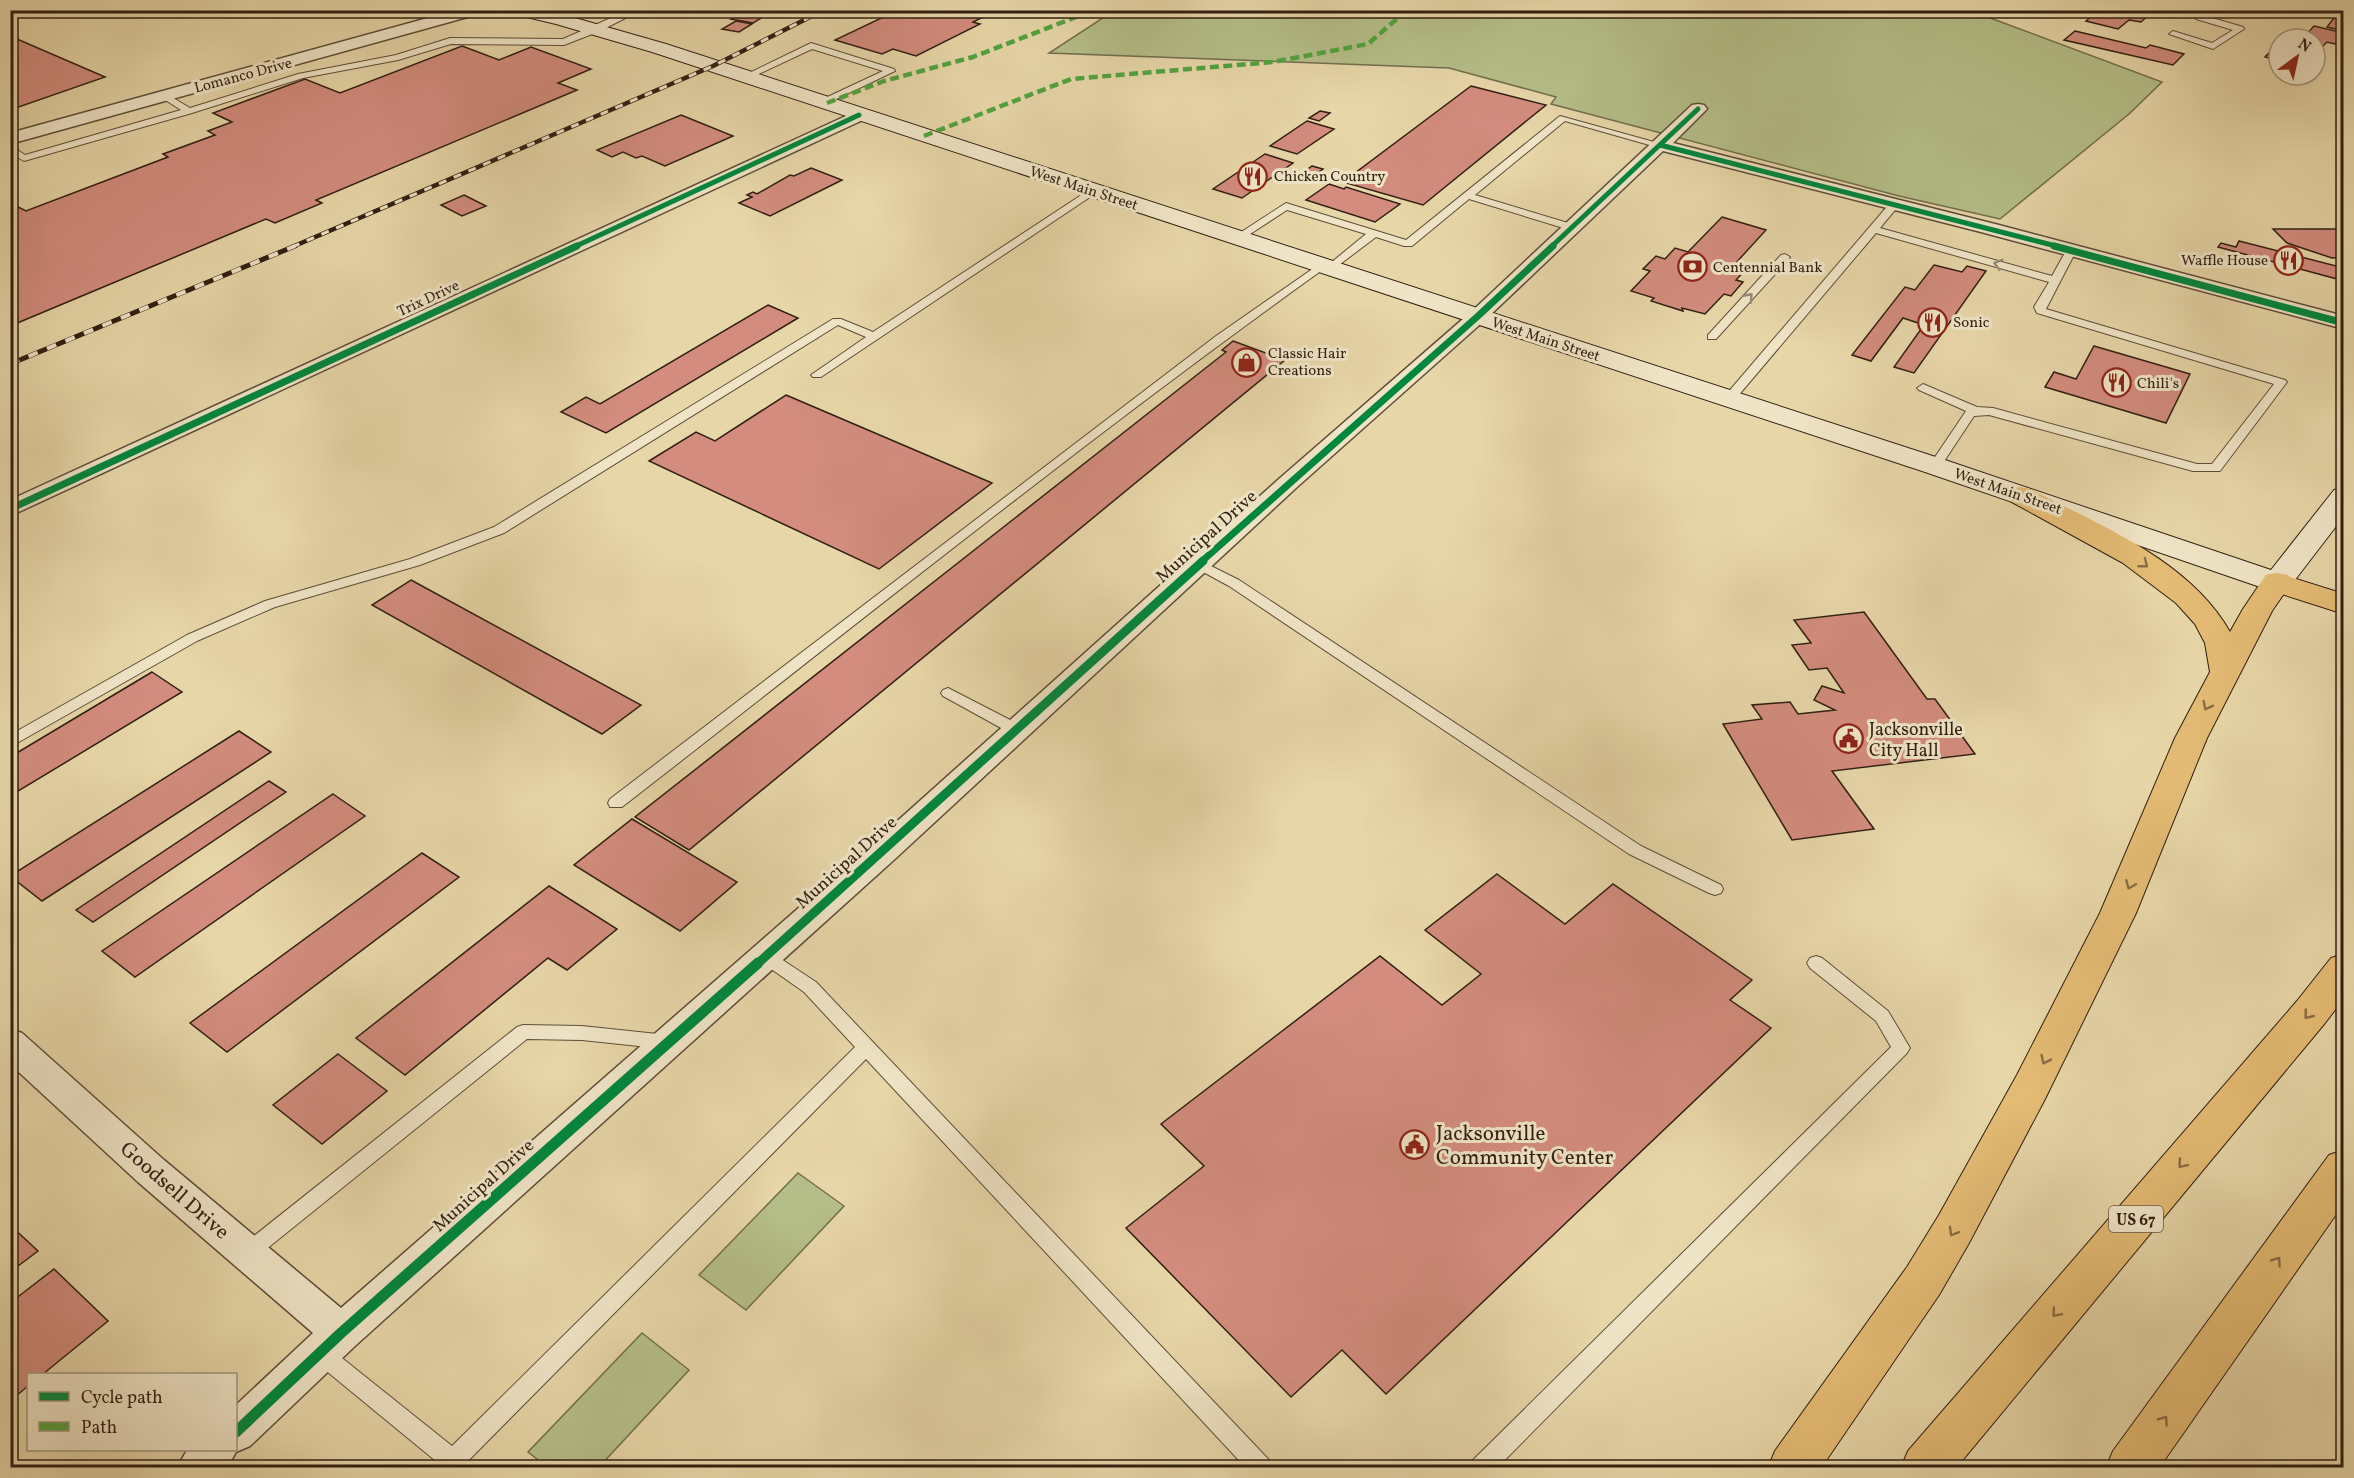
<svg xmlns="http://www.w3.org/2000/svg" width="2354" height="1478" font-family="Vollkorn,serif">
<rect width="100%" height="100%" fill="#e7d6a8"/>
<filter id="stains"><feTurbulence type="fractalNoise" baseFrequency=".00333" numOctaves="4"/><feColorMatrix values="0 0 0 0 .2 0 0 0 0 .09 0 0 0 0 .02 0 0 0 .5 -.17"/></filter>
<radialGradient id="worn" r=".72"><stop offset=".6" stop-color="#630" stop-opacity="0"/><stop offset="1" stop-color="#630" stop-opacity=".3"/></radialGradient>
<g fill="#b5be88" stroke="#726e4d" stroke-width="1.5">
<polygon points="1115,10 1969,10 2162,82 2129,114 2000,219 1899,196 1551,104 1556,97 1449,68 1049,53"/>
<polygon points="798,1173 844,1206 746,1310 699,1275"/>
<polygon points="642,1333 689,1370 599,1467 547,1467 528,1452"/>
</g>
<g fill="#d38c7e" stroke="#301f12" stroke-width="1.5">
<polygon points="745,10 775,10 753,23 731,19"/>
<polygon points="898,10 997,10 973,22 980,24 916,56 893,49 882,54 835,40"/>
<polygon points="2112,10 2154,10 2141,22 2129,20 2118,29 2086,21 2097,11 2108,14"/>
<polygon points="2340,10 2344,10 2344,31 2327,27"/>
<polygon points="736,21 752,24 739,32 722,29"/>
<polygon points="2314,26 2344,33 2344,40 2339,45 2327,42 2315,54 2315,39 2283,39 2289,32 2305,36"/>
<polygon points="2075,31 2146,48 2150,45 2184,54 2173,65 2064,40"/>
<polygon points="10,36 105,77 10,110"/>
<polygon points="2279,43 2279,61 2265,57"/>
<polygon points="462,46 499,60 531,47 591,69 558,83 577,90 316,200 322,203 275,223 266,219 10,326 10,203 26,211 168,157 163,154 215,135 208,131 232,122 213,113 305,79 340,93"/>
<polygon points="1471,86 1546,105 1423,205 1343,182"/>
<polygon points="1320,111 1330,113 1319,121 1309,118"/>
<polygon points="681,115 733,136 665,166 642,156 636,158 623,152 612,157 597,150"/>
<polygon points="1307,121 1334,129 1297,154 1270,146"/>
<polygon points="1265,154 1293,163 1242,198 1213,189"/>
<polygon points="1312,166 1323,169 1313,176 1302,173"/>
<polygon points="811,168 842,180 770,216 739,203 752,197 747,195 753,192 757,194 790,175 794,176"/>
<polygon points="1329,184 1344,189 1346,187 1400,204 1375,222 1306,200"/>
<polygon points="464,195 486,206 462,216 441,205"/>
<polygon points="1722,217 1766,230 1733,266 1746,269 1736,280 1743,282 1731,296 1724,294 1705,314 1682,308 1683,311 1651,301 1654,298 1631,291 1650,271 1643,269 1656,256 1665,259 1675,248 1688,252"/>
<polygon points="2273,229 2338,229 2344,235 2344,241 2341,241 2344,244 2344,257 2332,258 2287,243"/>
<polygon points="2239,241 2344,268 2344,274 2341,280 2218,247 2221,243 2236,247"/>
<polygon points="1934,265 1962,272 1967,266 1986,271 1914,373 1894,367 1924,325 1903,318 1871,361 1852,355 1905,287 1915,290"/>
<polygon points="768,305 798,318 606,433 561,412 586,397 600,404"/>
<polygon points="1233,341 1285,360 689,850 635,817 1226,352 1222,350"/>
<polygon points="2094,346 2190,374 2166,423 2045,387 2054,372 2076,379"/>
<polygon points="786,395 992,483 879,569 649,461 696,432 715,441"/>
<polygon points="411,580 641,705 602,734 372,605"/>
<polygon points="1864,612 1927,699 1935,699 1975,754 1832,771 1874,829 1792,840 1723,724 1762,719 1752,705 1790,702 1798,714 1835,710 1814,700 1822,686 1844,693 1827,668 1809,670 1792,645 1811,643 1794,620"/>
<polygon points="152,672 182,692 10,796 10,757"/>
<polygon points="239,731 271,752 42,901 10,876"/>
<polygon points="269,781 286,792 93,922 76,910"/>
<polygon points="333,794 365,816 135,977 102,951"/>
<polygon points="632,819 737,882 680,931 574,865"/>
<polygon points="422,853 459,877 227,1052 190,1023"/>
<polygon points="1497,874 1565,924 1613,884 1752,980 1730,1000 1771,1028 1386,1394 1342,1350 1291,1397 1126,1228 1204,1166 1161,1124 1380,956 1442,1005 1481,974 1425,930"/>
<polygon points="549,886 617,929 567,970 548,958 405,1075 356,1038"/>
<polygon points="338,1054 387,1091 322,1144 273,1105"/>
<polygon points="10,1225 38,1251 10,1272"/>
<polygon points="54,1269 108,1321 43,1374 28,1374 28,1386 10,1401 10,1303"/>
</g>
<g fill="none" stroke-linecap="round" stroke-linejoin="round">
<defs>
<g id="service">
<polygon points="629,10 641,10 600,31 564,45 451,44 398,60 303,78 192,113 24,161 10,153 10,145 25,155 181,110 162,98 162,94 165,93 190,108 298,74 396,55 450,38 563,39"/>
<polygon points="2199,14 2243,27 2244,29 2213,49 2169,34 2173,31 2212,43 2233,30 2196,19 2196,15"/>
<polygon points="811,43 894,69 895,71 824,105 819,102 821,100 883,71 812,49 748,79 741,77"/>
<polygon points="1560,116 1665,145 1660,148 1565,121 1475,195 1578,226 1578,230 1570,230 1469,199 1412,246 1404,246 1376,237 1331,271 1326,268 1327,266 1366,234 1287,210 1241,240 1232,238 1286,203 1406,240"/>
<polygon points="1092,188 1096,189 1096,193 821,377 813,377 811,375 866,337 838,325 504,533 420,565 275,607 197,641 10,747 10,735 187,635 265,601 410,559 494,527 833,319 841,319 873,332"/>
<polygon points="1895,201 1900,204 1880,228 2052,276 2067,249 2075,249 2076,251 2046,309 2285,380 2287,382 2220,471 2193,471 1989,415 1974,416 1939,469 1931,469 1929,466 1966,411 1919,390 1917,388 1923,384 1977,407 1993,408 2197,464 2212,464 2274,384 2037,313 2034,307 2049,282 1876,233 1732,403 1724,403 1724,397 1891,202"/>
<polygon points="1785,254 1790,257 1789,259 1716,339 1708,339 1708,335 1781,255"/>
<path d="M 1321,263 L 1325,264 L 1325,268 C 1085,440 855,626 622,807 L 610,807 L 608,803 L 610,799 L 1216,336 Z"/>
<polygon points="1199,560 1239,580 1641,846 1721,885 1723,889 1721,893 1715,895 1709,893 1629,854 1229,586 1194,567 1192,564 1194,561"/>
<polygon points="948,688 1022,726 1024,730 1022,734 1012,734 943,696 941,693 943,690"/>
<polygon points="766,949 816,982 1269,1460 1272,1468 1246,1468 866,1059 461,1468 434,1468 437,1462 313,1360 310,1353 313,1346 320,1343 327,1346 452,1446 855,1047 804,992 760,961 757,956 760,951"/>
<polygon points="1816,956 1822,958 1888,1011 1910,1048 1907,1053 1497,1468 1470,1468 1473,1460 1891,1047 1876,1021 1810,968 1807,963 1810,958"/>
<polygon points="523,1025 582,1026 667,1035 673,1037 676,1042 673,1047 667,1049 582,1040 527,1039 254,1259 247,1262 240,1259 237,1253 240,1247 517,1027"/>
</g>
<g id="minor">
<polygon points="457,10 484,10 482,13 10,144 10,133"/>
<polygon points="1698,104 1704,105 1707,109 1673,143 1995,224 2344,316 2344,329 1981,232 1663,151 1485,320 1296,488 896,858 355,1346 250,1446 236,1452 227,1468 177,1468 187,1450 236,1450 236,1405 313,1333 138,1182 10,1064 10,1029 22,1033 164,1160 341,1308 874,842 1280,478 1471,312 1692,105"/>
<polygon points="859,110 865,111 868,115 865,119 10,516 10,500"/>
</g>
<polygon id="secondary" points="511,10 547,10 666,44 1945,460 2271,570 2334,490 2344,488 2344,516 2288,589 2277,591 2266,589 1925,472 652,52 556,24 514,14"/>
<polygon id="primary" points="2277,573 2344,594 2344,614 2266,589 2262,582 2266,575"/>
<g id="motorway">
<path d="M 2020,487 L 2030,489 C 2101,526 2189,560 2230,632 L 2243,609 L 2266,575 L 2277,573 L 2288,575 L 2292,582 L 2272,611 L 2207,738 L 2136,913 L 2045,1099 L 1969,1243 L 1939,1295 L 1821,1468 L 1768,1468 L 1775,1451 L 1907,1267 L 1939,1215 L 2017,1075 L 2100,913 L 2175,738 L 2210,672 L 2205,643 L 2195,624 L 2176,603 L 2123,563 L 2010,501 L 2006,495 L 2010,489 Z"/>
<polygon points="2344,954 2344,998 2325,1023 1956,1468 1901,1468 1908,1451 2297,1001 2331,958"/>
<polygon points="2344,1150 2344,1203 2159,1468 2106,1468 2113,1451 2329,1155"/>
</g>
</defs>
<use href="#service" stroke="#5e4d38" stroke-width="2"/>
<use href="#minor" stroke="#5e4d38" stroke-width="3"/>
<use href="#secondary" stroke="#301f12" stroke-width="2"/>
<use href="#primary" stroke="#301f12" stroke-width="2"/>
<use href="#motorway" stroke="#301f12" stroke-width="2"/>
<use href="#service" fill="#efe4c6" fill-rule="evenodd"/>
<use href="#minor" fill="#efe4c6" fill-rule="evenodd"/>
<use href="#secondary" fill="#efe4c6" fill-rule="evenodd"/>
<use href="#primary" fill="#e4bb74" fill-rule="evenodd"/>
<use href="#motorway" fill="#e4bb74" fill-rule="evenodd"/>
<defs>
<polyline id="rail-far1" points="292,247 713,66 824,10"/>
<polyline id="rail" points="10,364 295,246"/>
</defs>
<use href="#rail-far1" stroke="#301f12" stroke-width="4.5"/>
<use href="#rail" stroke="#301f12" stroke-width="5"/>
<use href="#rail-far1" stroke="#efe4c6" stroke-width="3" stroke-dasharray="8" stroke-linecap="butt"/>
<use href="#rail" stroke="#efe4c6" stroke-width="4" stroke-dasharray="10" stroke-linecap="butt"/>
<g stroke="#52a23f" stroke-width="4.5" stroke-dasharray="9 4.5" stroke-linecap="butt">
<polyline points="827,103 884,81 973,57 1094,10"/>
<polyline points="924,136 1071,79 1273,62 1368,44 1407,10"/>
</g>
<defs>
<g id="cycleway-far3">
<polyline points="1660,145 2060,247"/>
<polyline points="574,247 859,115"/>
<polyline points="1551,247 1698,109"/>
</g>
<g id="cycleway-far2">
<polyline points="2054,246 2344,323"/>
<polyline points="10,509 577,246"/>
<polyline points="1201,562 1478,316 1553,246"/>
</g>
<polyline id="cycleway-far1" points="756,965 1203,561"/>
<polyline id="cycleway" points="236,1432 341,1333 758,963"/>
</defs>
<use href="#cycleway-far3" stroke="#efe4c6" stroke-width="8"/>
<use href="#cycleway-far2" stroke="#efe4c6" stroke-width="10"/>
<use href="#cycleway-far1" stroke="#efe4c6" stroke-width="13"/>
<use href="#cycleway" stroke="#efe4c6" stroke-width="15"/>
<use href="#cycleway-far3" stroke="#00873e" stroke-width="5"/>
<use href="#cycleway-far2" stroke="#00873e" stroke-width="7"/>
<use href="#cycleway-far1" stroke="#00873e" stroke-width="9"/>
<use href="#cycleway" stroke="#00873e" stroke-width="11"/>
</g>
<defs><path id="oneway-chevron" d="M-2-3.5L2.5 0L-2 3.5" fill="none" stroke-width="1.6" stroke-linecap="round" stroke-linejoin="round" transform="scale(1.5)"/></defs>
<g stroke="#998b75">
<use href="#oneway-chevron" transform="translate(1998 264) rotate(-164)"/>
<use href="#oneway-chevron" transform="translate(1749 297) rotate(-48)"/>
</g>
<g stroke="#8a6d43">
<use href="#oneway-chevron" transform="translate(2144 564) rotate(38)"/>
<use href="#oneway-chevron" transform="translate(2207 706) rotate(117)"/>
<use href="#oneway-chevron" transform="translate(2130 885) rotate(113)"/>
<use href="#oneway-chevron" transform="translate(2308 1015) rotate(129)"/>
<use href="#oneway-chevron" transform="translate(2045 1060) rotate(116)"/>
<use href="#oneway-chevron" transform="translate(2182 1164) rotate(130)"/>
<use href="#oneway-chevron" transform="translate(1953 1232) rotate(120)"/>
<use href="#oneway-chevron" transform="translate(2277 1261) rotate(-55)"/>
<use href="#oneway-chevron" transform="translate(2056 1313) rotate(130)"/>
<use href="#oneway-chevron" transform="translate(2164 1420) rotate(-55)"/>
</g>
<defs>
<symbol id="restaurant-ring" viewBox="-11 -11 22 22"><circle r="9.5" fill="#efe4c6" stroke="#8f2418" stroke-width="1.5"/><path d="M-5-6h1v4h1v-4h1v4h1v-4h1v5L-1.5 .5V6h-2V.5L-5-1ZM5-6V6H3V1.5H1.5Q1.5-4 5-6Z" fill="#8f2418"/></symbol>
<symbol id="bank-ring" viewBox="-11 -11 22 22"><circle r="9.5" fill="#efe4c6" stroke="#8f2418" stroke-width="1.5"/><path d="M-6-4H6V4H-6ZM0-2.3a2.3 2.3 0 1 0 0 4.6a2.3 2.3 0 1 0 0-4.6Z" fill="#8f2418"/></symbol>
<symbol id="shop-ring" viewBox="-11 -11 22 22"><circle r="9.5" fill="#efe4c6" stroke="#8f2418" stroke-width="1.5"/><path d="M-5-2.5h2.3a2.7 3.5 0 0 1 5.4 0H5L5.5 6h-11ZM-1.5-2.5h3a1.5 2.3 0 0 0-3 0Z" fill="#8f2418"/></symbol>
<symbol id="civic-ring" viewBox="-11 -11 22 22"><circle r="9.5" fill="#efe4c6" stroke="#8f2418" stroke-width="1.5"/><path d="M-.6-6.5H3V-4.5H.6V-3L4-1V1h2V6H-6V1h2V-1L-.6-3ZM-1.2 2.5V6h2.4V2.5Z" fill="#8f2418"/></symbol>
</defs>
<g fill-rule="evenodd">
<use href="#restaurant-ring" x="1236" y="160" width="33" height="33"/>
<use href="#restaurant-ring" x="2272" y="244" width="33" height="33"/>
<use href="#bank-ring" x="1676" y="250" width="33" height="33"/>
<use href="#restaurant-ring" x="1916" y="306" width="33" height="33"/>
<use href="#shop-ring" x="1230" y="346" width="33" height="33"/>
<use href="#restaurant-ring" x="2100" y="366" width="33" height="33"/>
<use href="#civic-ring" x="1832" y="722" width="33" height="33"/>
<use href="#civic-ring" x="1398" y="1128" width="33" height="33"/>
</g>
<g text-anchor="middle" stroke-width="6" stroke-linejoin="round" paint-order="stroke">
<g font-size="15" fill="#301f12" stroke="#efe4c6">
<text transform="translate(243 75) rotate(-15)" y="5">Lomanco Drive</text>
<text transform="translate(1084 188) rotate(18)" y="5">West Main Street</text>
<text transform="translate(428 298) rotate(-25)" y="5">Trix Drive</text>
<text transform="translate(1546 339) rotate(18)" y="5">West Main Street</text>
<text transform="translate(2008 491) rotate(19)" y="5">West Main Street</text>
</g>
<g font-size="15" fill="#301f12" stroke="#efe4c6" text-anchor="start">
<text x="1274" y="181">Chicken Country</text>
<text x="2268" y="265" text-anchor="end">Waffle House</text>
<text x="1713" y="272">Centennial Bank</text>
<text x="1953" y="327">Sonic</text>
<text x="1268" y="358">Classic Hair<tspan x="1268" dy="17">Creations</tspan></text>
<text x="2137" y="388">Chili's</text>
</g>
<rect fill="#efe4c6" stroke="#695a48" stroke-width="1.5" x="2109" y="1206" width="54" height="26" rx="4.5"/>
<g font-size="16" font-weight="bold" fill="#301f12">
<text x="2136" y="1225">US 67</text>
</g>
<g font-size="18" fill="#301f12" stroke="#efe4c6">
<text transform="translate(1206 536) rotate(-42)" y="6">Municipal Drive</text>
<text transform="translate(846 862) rotate(-42)" y="6">Municipal Drive</text>
<text transform="translate(483 1185) rotate(-42)" y="6">Municipal Drive</text>
</g>
<g font-size="18" fill="#301f12" stroke="#efe4c6" text-anchor="start">
<text x="1869" y="735">Jacksonville<tspan x="1869" dy="21">City Hall</tspan></text>
</g>
<g font-size="21" fill="#301f12" stroke="#efe4c6" text-anchor="start">
<text x="1436" y="1140">Jacksonville<tspan x="1436" dy="24">Community Center</tspan></text>
</g>
<g font-size="21" fill="#301f12" stroke="#efe4c6">
<text transform="translate(175 1190) rotate(41)" y="7">Goodsell Drive</text>
</g>
</g>
<rect width="2354" height="1478" fill="none" stroke="#e7d6a8" stroke-width="36"/>
<rect x="12" y="12" width="2330" height="1454" fill="none" stroke="#301f12" stroke-width="3"/>
<rect x="18" y="18" width="2318" height="1442" fill="none" stroke="#301f12" stroke-width="1.5"/>
<rect x="27" y="1373" width="210" height="78" fill="#efe4c6" stroke="#a3957e" stroke-width="1.5"/>
<rect x="39" y="1392" width="30" height="9" fill="#00873e" stroke="#a3957e" stroke-width="1.5"/>
<text x="81" y="1403" font-size="18" fill="#301f12">Cycle path</text>
<rect x="39" y="1422" width="30" height="9" fill="#52a23f" stroke="#a3957e" stroke-width="1.5"/>
<text x="81" y="1433" font-size="18" fill="#301f12">Path</text>
<g transform="translate(2297 57) rotate(33)"><circle r="28" fill="#efe4c6" stroke="#a3957e" stroke-width="1.5"/>
<path d="M0-4.5L10 22L0 15L-10 22Z" fill="#8f2418"/>
<text y="-9" font-size="16" font-weight="bold" text-anchor="middle" fill="#301f12">N</text>
</g>
<rect width="100%" height="100%" filter="url(#stains)"/>
<rect width="100%" height="100%" fill="url(#worn)"/>
</svg>
